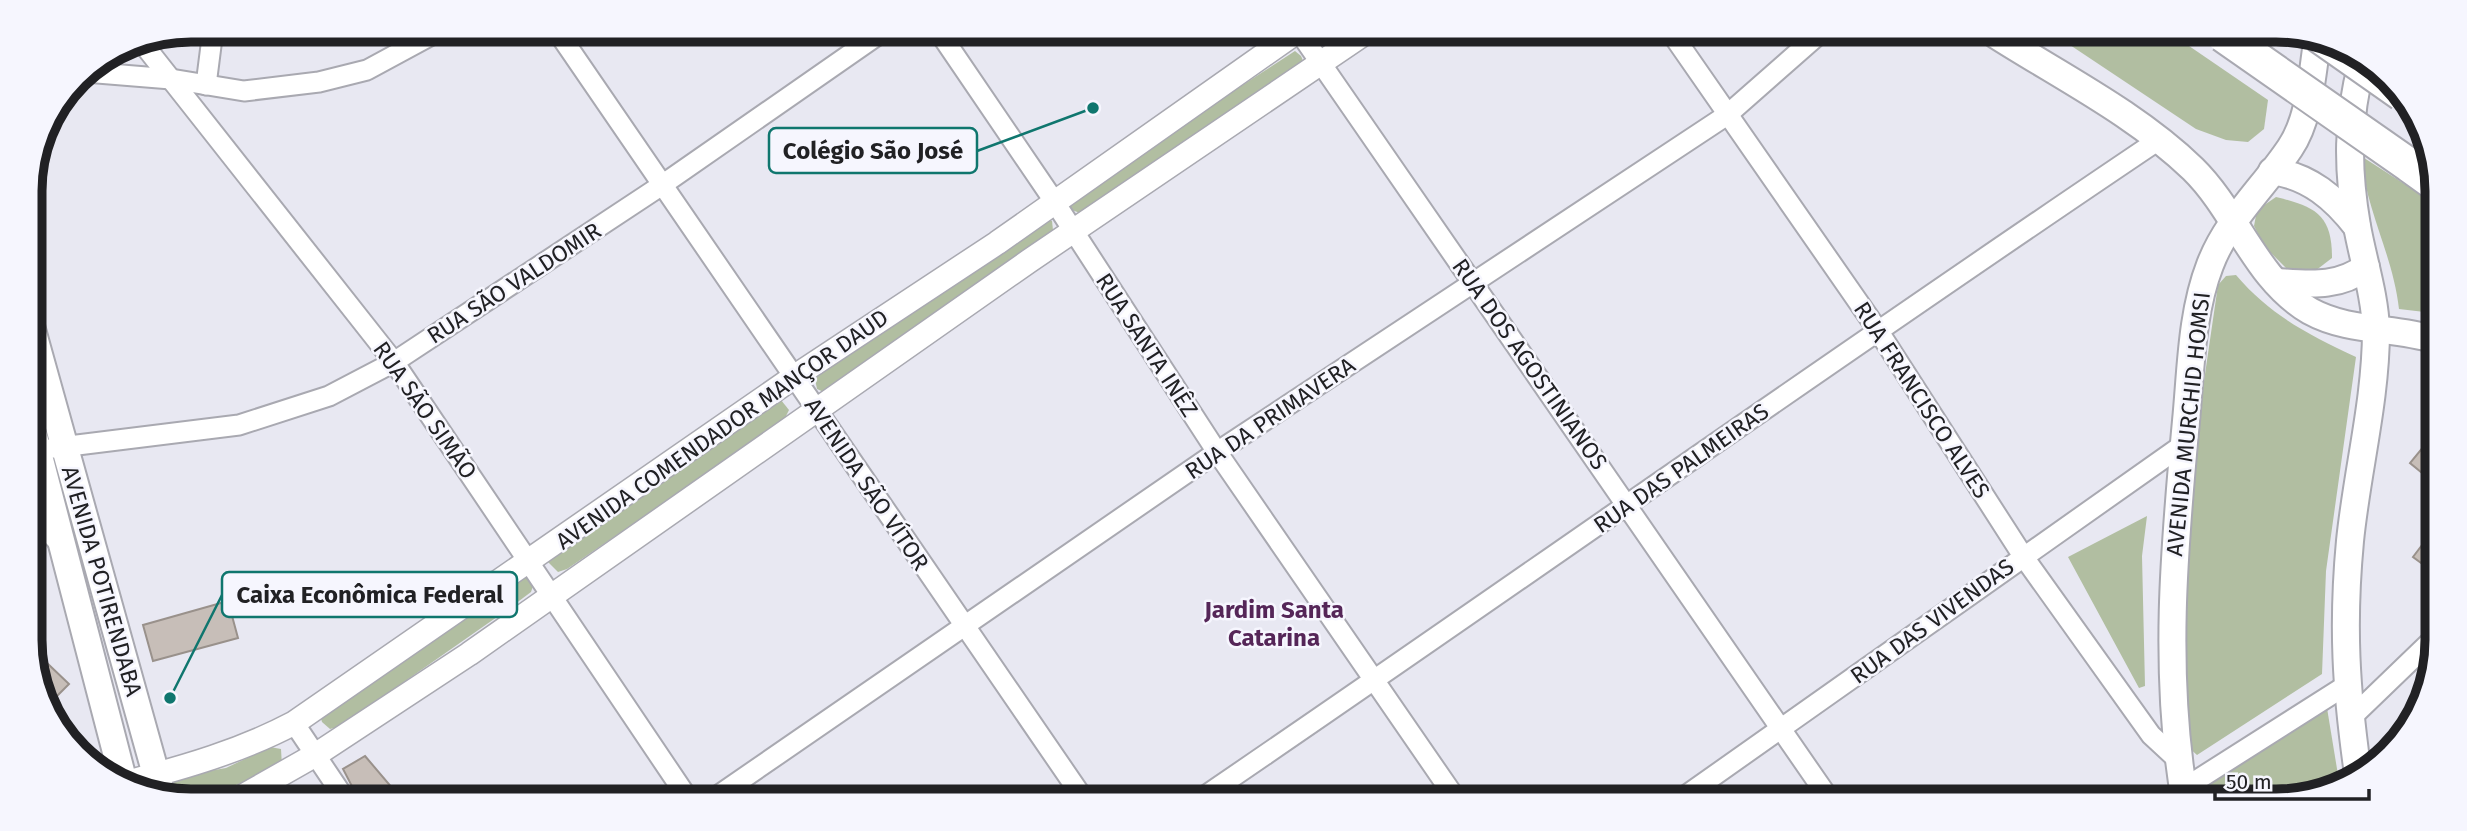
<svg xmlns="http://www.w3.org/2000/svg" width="2467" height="831" font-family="'Fira Sans',sans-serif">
<rect width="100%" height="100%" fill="#e8e8f2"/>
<g fill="#b1bea1">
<polygon points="2055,35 2173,35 2268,100 2264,129 2248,142 2226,140 2196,129"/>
<polygon points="1295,51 1301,56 1304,63 1085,215 1072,210 1069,204 1070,197"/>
<polygon points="2420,132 2434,160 2434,163 2413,146"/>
<path d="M 2361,156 L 2434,203 L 2433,313 L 2399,309 C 2393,255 2366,211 2361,156 Z"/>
<path d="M 2276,197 C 2316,207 2332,215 2332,258 L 2315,271 L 2286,268 L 2264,246 L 2254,226 L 2257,210 Z"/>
<polygon points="1044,219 1052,221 1054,239 826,393 817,389 814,374"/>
<path d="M 2236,275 C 2271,316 2308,334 2356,357 L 2326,571 L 2322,674 L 2197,755 L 2187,746 L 2183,525 L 2218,285 L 2226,276 Z"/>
<polygon points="781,400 789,410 785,418 767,433 567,569 558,572 547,561 772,403"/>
<polygon points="2147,516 2142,556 2145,686 2139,688 2068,557"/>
<polygon points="524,573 534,583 531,592 507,610 341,726 330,729 322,722 320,715"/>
<polygon points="2327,708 2339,781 2286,801 2197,801 2196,790"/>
<path d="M 270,747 L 281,749 L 282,766 C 246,782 214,796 174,796 L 171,782 L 186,775 L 226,768 Z"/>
</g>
<g fill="#c7beb8" stroke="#99918b" stroke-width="2">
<polygon points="2433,435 2433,482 2410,463"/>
<polygon points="2432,532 2432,571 2413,557"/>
<polygon points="228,601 238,638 153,661 143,625"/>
<polygon points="47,663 69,684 49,704 35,675"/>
<polygon points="365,756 399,796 357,796 343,769"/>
</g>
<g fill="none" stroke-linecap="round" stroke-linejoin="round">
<defs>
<g id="minor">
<polyline points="557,31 1083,798"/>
<polyline points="939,32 1054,201 1217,452 1456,799"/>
<polyline points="1300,33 1830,800"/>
<polyline points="1672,34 1877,329 2023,556 2151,735 2179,761"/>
<polyline points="140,40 394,362 687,797"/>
<polyline points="85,72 171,79 244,91 319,82 367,70 441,30"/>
<polyline points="206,85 213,30"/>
<polyline points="53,448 239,425 329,396 394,362 662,185 882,32"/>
<polyline points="32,515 63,547"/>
<polyline points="2350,719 2432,640"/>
<polyline points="294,723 343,796"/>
<polyline points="716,797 1217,452 1727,115 1819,34"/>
<path d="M 1202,798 C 1522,580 1838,355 2160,139"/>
<polyline points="1681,799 2184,444"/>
<polyline points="2164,801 2345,686"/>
</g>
<g id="tertiary">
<path d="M 128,782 C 185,767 241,751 294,723 L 794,377 L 997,243 L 1295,33"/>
<polyline points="243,796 317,754 469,654 1029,261 1365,33"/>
</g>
<g id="secondary">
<path d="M 1996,35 C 2062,77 2136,114 2193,169 C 2237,212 2255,279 2310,311 C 2348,332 2393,327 2433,339"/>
<path d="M 2272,171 C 2309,176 2335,198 2357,227"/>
<path d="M 2276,282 C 2310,284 2338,288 2366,267"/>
<polyline points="31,326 162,796"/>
<polyline points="31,425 123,779"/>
<path d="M 2358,774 C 2346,690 2342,626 2350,541 C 2357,471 2376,401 2376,330 C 2375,295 2363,260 2357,226 C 2347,168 2347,120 2362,63"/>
<path d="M 2185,801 C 2163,674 2174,549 2186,421 C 2191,370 2191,314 2210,265 C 2227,220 2264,187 2290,148 C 2311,117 2312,71 2318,36"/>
</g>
<polyline id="motorway" points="2409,165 2434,183"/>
</defs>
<use href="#minor" stroke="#a9a9b1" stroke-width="23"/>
<use href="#tertiary" stroke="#a9a9b1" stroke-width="26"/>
<use href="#secondary" stroke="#a9a9b1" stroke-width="30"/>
<use href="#motorway" stroke="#a9a9b1" stroke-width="37"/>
<use href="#minor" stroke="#fff" stroke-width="19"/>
<use href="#tertiary" stroke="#fff" stroke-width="23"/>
<use href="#secondary" stroke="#fff" stroke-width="26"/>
<use href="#motorway" stroke="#fff" stroke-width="33"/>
<defs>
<g id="motorway-bridge">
<polyline points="2223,35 2409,165"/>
<polyline points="2318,35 2402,94"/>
</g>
</defs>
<use href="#motorway-bridge" stroke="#a9a9b1" stroke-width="37" stroke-linecap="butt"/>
<use href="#motorway-bridge" stroke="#fff" stroke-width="33"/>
</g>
<g text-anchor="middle" stroke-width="5" stroke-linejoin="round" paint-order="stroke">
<g font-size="23" fill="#212124" stroke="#f6f6fe">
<text transform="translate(514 283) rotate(-33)" y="8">RUA SÃO VALDOMIR</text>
<text transform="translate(1147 345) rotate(57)" y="8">RUA SANTA INÊZ</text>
<text transform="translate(1530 364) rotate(55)" y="8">RUA DOS AGOSTINIANOS</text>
<text transform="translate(1922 400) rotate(57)" y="8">RUA FRANCISCO ALVES</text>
<text transform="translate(425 410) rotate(55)" y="8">RUA SÃO SIMÃO</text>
<text transform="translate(1270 418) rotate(-34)" y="8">RUA DA PRIMAVERA</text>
<text transform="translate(2188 424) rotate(-84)" y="8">AVENIDA MURCHID HOMSI</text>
<text transform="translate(722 429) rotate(-35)" y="8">AVENIDA COMENDADOR MANÇOR DAUD</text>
<text transform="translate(1681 468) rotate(-35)" y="8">RUA DAS PALMEIRAS</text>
<text transform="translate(867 484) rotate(56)" y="8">AVENIDA SÃO VÍTOR</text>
<text transform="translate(102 581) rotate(74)" y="8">AVENIDA POTIRENDABA</text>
<text transform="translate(1932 621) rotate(-36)" y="8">RUA DAS VIVENDAS</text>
</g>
<g font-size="24" font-weight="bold" fill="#552658" stroke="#f6f6fe">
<text x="1274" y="618">Jardim Santa<tspan x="1274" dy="28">Catarina</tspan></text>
</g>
</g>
<path d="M0 0H2467V831H0ZM191 42H2276A149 149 0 0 1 2425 191V640A149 149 0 0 1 2276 789H191A149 149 0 0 1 42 640V191A149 149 0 0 1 191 42Z" fill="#f6f6fe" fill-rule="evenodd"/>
<path fill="none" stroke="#212124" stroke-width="9" d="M191 42H2276A149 149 0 0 1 2425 191V640A149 149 0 0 1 2276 789H191A149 149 0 0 1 42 640V191A149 149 0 0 1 191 42Z"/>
<path fill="none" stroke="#0f766e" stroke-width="2.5" d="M1093 108L977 151M170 698L222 595"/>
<g fill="#0f766e" stroke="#f6f6fe" stroke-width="2.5">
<circle cx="1093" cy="108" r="7"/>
<circle cx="170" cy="698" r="7"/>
</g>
<g fill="#f6f6fe" stroke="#0f766e" stroke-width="2.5">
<rect x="769" y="128" width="208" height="45" rx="7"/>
<rect x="222" y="572" width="295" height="45" rx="7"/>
</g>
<g font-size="24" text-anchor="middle" font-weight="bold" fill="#212124">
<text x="873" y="159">Colégio São José</text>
<text x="370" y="603">Caixa Econômica Federal</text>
</g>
<path d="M2215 789v10h154v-10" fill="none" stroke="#212124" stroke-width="3.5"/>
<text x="2226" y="789" font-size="21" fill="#212124" stroke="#f6f6fe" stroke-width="5" paint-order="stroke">50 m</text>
</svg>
